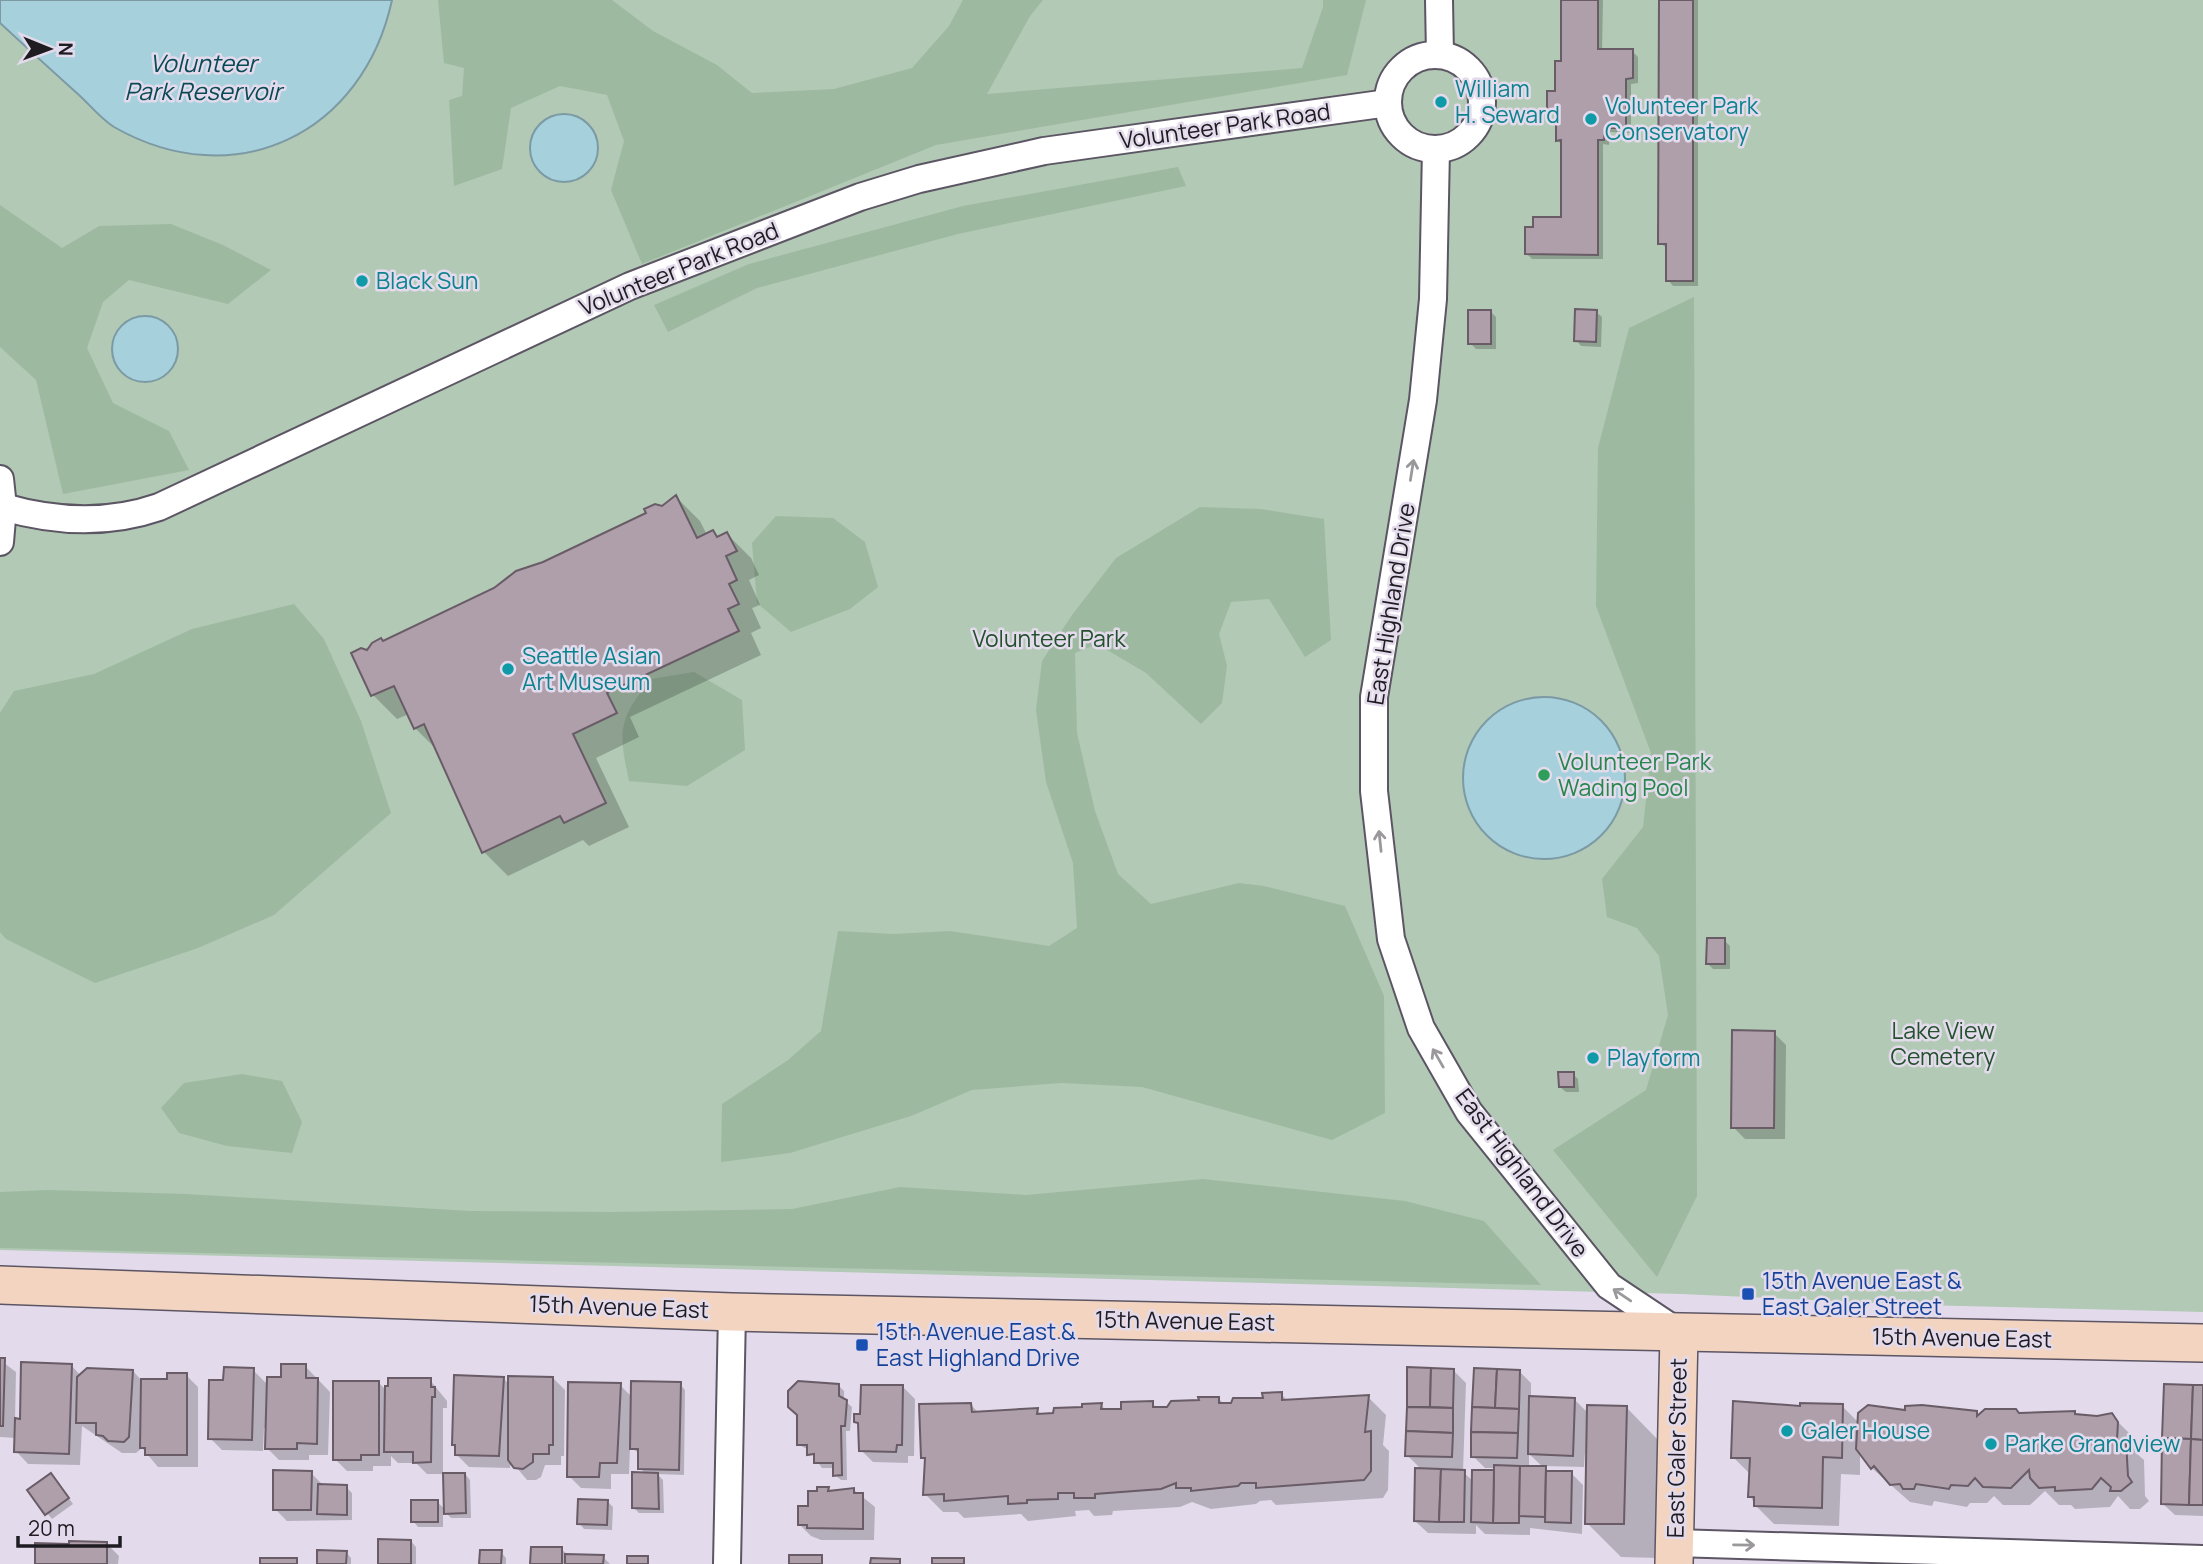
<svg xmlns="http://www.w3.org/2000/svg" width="2203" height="1564" font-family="Manrope,sans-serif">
<rect width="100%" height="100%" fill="#e3dbec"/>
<polygon fill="#b2c9b5" points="0,0 2203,0 2203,1312 1921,1305 1681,1294 0,1250"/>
<g fill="#9dbaa0">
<polygon points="438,0 612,0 653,31 717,65 752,93 834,89 912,68 949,26 963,0 1043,0 1030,16 987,94 1302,68 1323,7 1323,0 1366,0 1347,75 936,145 642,264 611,190 624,141 607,95 560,86 511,108 502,169 454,186 449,100 462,96 464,68 444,63"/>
<polygon points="1178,167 1186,186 958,234 757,288 668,332 654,305 749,264 963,206"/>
<polygon points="0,205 62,248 99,226 171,224 223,245 271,270 228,304 129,280 103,302 87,348 113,403 169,431 189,470 63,494 36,380 0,347"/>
<polygon points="1694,297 1697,1196 1657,1277 1553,1150 1646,1090 1668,1015 1659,956 1637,928 1607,917 1602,879 1643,827 1651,753 1596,606 1598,448 1629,328"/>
<polygon points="1200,507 1261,509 1324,519 1331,640 1305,657 1269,599 1231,602 1219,634 1227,666 1222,703 1201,724 1146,673 1097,644 1075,653 1077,733 1095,811 1118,874 1151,904 1239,883 1264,886 1345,906 1384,996 1385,1113 1332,1140 1142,1087 1061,1083 972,1090 911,1116 790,1153 721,1162 722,1104 788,1060 821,1031 838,931 894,934 950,931 1049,946 1077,928 1073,863 1046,782 1036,710 1042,661 1072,615 1116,558"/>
<polygon points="776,516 833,518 865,542 878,587 850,609 791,632 757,603 752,543"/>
<polygon points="294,604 324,639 361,721 391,813 274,915 198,948 95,983 6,939 0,932 0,713 14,691 94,674 192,629"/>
<path d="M 694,672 L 742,700 L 745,750 L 687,786 L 629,781 C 618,730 618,720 651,679 Z"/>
<polygon points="242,1074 282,1081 302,1122 292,1153 227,1146 179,1133 161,1108 184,1083"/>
<polygon points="1203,1179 1405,1201 1484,1221 1541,1285 0,1248 0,1192 48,1190 186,1194 470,1211 612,1212 792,1209 900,1187 1026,1195"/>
</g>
<g fill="#a5d0dc" stroke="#7c9aa4" stroke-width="2">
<path d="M 0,0 L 392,0 C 363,134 235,196 114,127 C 101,119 90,105 79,95 C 52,71 26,47 0,23 Z"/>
<circle cx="564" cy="148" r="34"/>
<circle cx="145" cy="349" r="33"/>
<circle cx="1544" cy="778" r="81"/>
</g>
<g fill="#0003" fill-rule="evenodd">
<polygon points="1563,0 1603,0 1602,51 1632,51 1638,57 1638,83 1631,84 1631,133 1610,132 1609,145 1603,144 1603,259 1532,259 1527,254 1535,229 1563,219 1563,146 1557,140 1557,115 1549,110 1557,93 1563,63"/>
<polygon points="1660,0 1698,0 1698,286 1673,286 1668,280 1668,249 1660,243"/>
<polygon points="1490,311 1496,317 1496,349 1476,349 1470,343"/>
<polygon points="1596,312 1602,317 1601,347 1581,346 1576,340"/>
<polygon points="676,497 700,521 707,535 713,532 719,538 727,534 751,558 759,575 749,580 760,605 752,608 761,628 751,633 761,655 630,717 639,737 596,758 629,827 589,846 583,840 508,876 484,852 439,752 415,728 409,714 397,719 373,695 368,652 544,564 663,508"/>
<polygon points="1724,940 1730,946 1730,969 1713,969 1708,964"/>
<polygon points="1774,1033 1786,1045 1785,1139 1745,1139 1733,1127"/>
<polygon points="1573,1074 1578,1079 1579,1092 1566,1092 1560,1087"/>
<polygon points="0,1360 16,1372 15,1420 21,1420 71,1365 81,1376 133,1371 142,1381 168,1381 186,1375 198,1387 198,1467 158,1467 142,1448 136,1453 122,1453 82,1426 80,1465 28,1464 16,1451 16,1438 0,1437"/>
<polygon points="305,1366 330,1392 328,1455 309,1455 309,1460 279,1460 267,1448 268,1428 264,1428 263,1451 222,1450 210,1438 225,1382 253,1370 268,1385"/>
<path d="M 1409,1369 L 1454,1371 L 1466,1383 L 1463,1472 L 1473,1481 L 1496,1472 L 1496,1468 L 1485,1468 L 1473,1456 L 1519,1371 L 1531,1383 L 1531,1398 L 1574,1399 L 1589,1414 L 1626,1407 L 1660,1442 L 1658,1558 L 1621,1557 L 1587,1523 L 1588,1453 L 1585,1453 L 1584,1467 L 1543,1466 L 1550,1473 L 1571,1473 L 1583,1485 L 1582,1534 L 1530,1528 L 1530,1535 L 1485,1534 L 1476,1525 L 1476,1534 L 1428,1533 L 1415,1521 L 1422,1470 L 1407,1455 ZM 1529,1454 L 1544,1468 L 1529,1468 Z"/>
<polygon points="503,1378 510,1385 553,1378 565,1390 564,1456 561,1456 561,1465 545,1465 541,1477 536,1480 527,1480 511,1461 510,1468 469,1467 457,1455 453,1444"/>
<polygon points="430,1380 447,1401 447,1408 443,1408 443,1474 427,1474 416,1463 398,1463 391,1456 391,1466 373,1466 373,1471 347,1471 335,1459 379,1383 387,1391"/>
<polygon points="821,1382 838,1385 844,1391 844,1400 852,1407 850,1431 846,1431 847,1480 841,1480 835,1475 835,1468 822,1468 809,1450 799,1445 799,1383"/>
<polygon points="680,1384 685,1390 684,1475 657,1474 663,1480 664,1513 639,1513 634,1508 646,1474 640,1468 640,1454 630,1447 629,1474 611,1474 611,1489 581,1488 569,1476 620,1385 632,1397"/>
<polygon points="903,1387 915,1399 914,1456 908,1456 908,1463 873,1462 861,1450 860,1426 856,1422"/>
<polygon points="2203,1387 2203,1516 2175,1515 2162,1503"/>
<polygon points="1281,1394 1288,1401 1368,1397 1386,1415 1383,1445 1389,1451 1388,1490 1383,1498 1276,1505 1271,1500 1260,1501 1256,1504 1211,1509 1192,1502 1180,1507 1113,1511 1112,1515 1094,1516 1089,1510 1075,1511 1076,1516 1028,1521 1021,1514 964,1518 958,1512 943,1512 925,1494 927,1462 922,1457 971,1405 979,1413 1037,1410 1042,1415 1101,1405 1107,1411 1123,1411 1152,1403 1158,1409 1218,1398 1224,1404 1265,1399"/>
<polygon points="1842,1406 1859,1423 1907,1412 1976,1412 1980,1416 2075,1413 2097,1418 2111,1415 2130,1434 2135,1442 2135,1452 2144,1460 2145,1496 2149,1501 2140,1509 2130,1509 2118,1496 2110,1507 2075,1509 2071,1505 2059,1505 2045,1491 2030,1505 2003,1505 1994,1496 1987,1503 1970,1503 1967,1507 1934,1501 1932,1506 1910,1502 1866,1463 1867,1457 1860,1450 1860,1475 1841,1474 1839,1526 1774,1524 1756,1506 1750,1496 1751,1475 1733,1457 1802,1407"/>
<polygon points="311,1473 323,1485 346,1487 352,1493 352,1520 287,1521 275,1509"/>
<polygon points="465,1474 470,1480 471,1518 451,1518 443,1510 443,1527 418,1527 413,1521 437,1502 446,1510"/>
<polygon points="56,1481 73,1504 52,1519 47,1513"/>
<polygon points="828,1489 832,1493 854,1490 875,1507 874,1540 821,1540 811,1536 799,1524 810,1508 810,1492"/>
<polygon points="607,1501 613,1507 612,1530 584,1529 579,1523"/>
<polygon points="411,1541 416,1547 416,1564 380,1564"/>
<polygon points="107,1544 119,1556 118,1564 37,1564"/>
<polygon points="561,1549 567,1554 603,1557 610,1564 532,1564"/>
<polygon points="346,1552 351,1558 351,1564 319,1564"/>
<polygon points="501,1552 506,1558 506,1564 481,1564"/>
</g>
<g fill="#ae9fab" stroke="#695c67" stroke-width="2">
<polygon points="1561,0 1598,0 1598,49 1633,49 1633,78 1626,79 1626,128 1605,128 1604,140 1598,140 1598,255 1525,254 1525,227 1533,227 1533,217 1561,217 1561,140 1556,141 1556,110 1547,110 1547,91 1555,91 1555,61 1561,61"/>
<polygon points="1659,0 1693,0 1693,281 1666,281 1666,244 1658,244"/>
<polygon points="1575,309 1597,310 1596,342 1574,341"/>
<rect x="1468" y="310" width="23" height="34"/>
<polygon points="676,495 697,538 713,530 717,537 727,532 737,551 726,556 737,580 729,584 739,604 728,609 739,631 607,693 617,713 573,734 606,803 564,823 560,816 482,853 424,724 414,729 394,686 371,696 351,653 361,648 367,650 372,643 381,638 383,641 494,588 516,571 543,562 646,513 644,509 655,504 662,506"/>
<polygon points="1707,938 1725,938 1725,964 1706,964"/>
<polygon points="1732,1030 1775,1031 1774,1128 1731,1128"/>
<polygon points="1558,1072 1574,1072 1574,1087 1559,1087"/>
<polygon points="0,1358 5,1358 3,1426 0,1426"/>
<polygon points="21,1362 72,1364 69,1454 14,1452 15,1418 20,1419"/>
<polygon points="281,1364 306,1364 306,1378 318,1378 317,1444 297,1443 297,1449 265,1449 267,1377 281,1377"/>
<polygon points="224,1367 254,1368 252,1440 208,1439 209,1380 223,1380"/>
<polygon points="1407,1367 1431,1368 1430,1407 1407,1407"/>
<polygon points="87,1368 133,1370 129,1437 124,1442 108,1441 103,1436 96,1435 96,1423 76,1423 77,1377"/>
<polygon points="1431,1368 1454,1369 1453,1408 1430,1407"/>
<polygon points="1474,1368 1497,1369 1495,1408 1472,1407"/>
<polygon points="1497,1369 1520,1370 1519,1409 1495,1408"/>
<polygon points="167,1373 187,1373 187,1455 145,1455 145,1448 140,1448 141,1379 167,1379"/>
<polygon points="454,1375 504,1377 499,1456 455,1455 455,1445 452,1445"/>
<polygon points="508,1376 553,1377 553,1445 549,1445 549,1454 533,1454 533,1462 523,1469 514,1468 508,1460"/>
<polygon points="388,1378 431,1378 431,1387 435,1387 435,1397 432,1397 431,1462 413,1463 413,1452 384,1452 385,1386 388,1386"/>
<polygon points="333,1381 379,1381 379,1455 361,1455 361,1460 333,1460"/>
<polygon points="631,1381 681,1382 679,1470 638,1469 638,1449 630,1449"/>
<polygon points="798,1381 839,1384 839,1396 847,1400 845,1426 841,1426 842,1475 833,1476 833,1463 814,1463 814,1454 807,1455 807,1445 797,1445 797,1415 788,1407 788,1391"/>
<polygon points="568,1382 621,1383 617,1463 600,1463 599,1477 567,1477"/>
<polygon points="2164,1384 2193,1385 2191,1439 2162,1438"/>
<polygon points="861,1385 903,1385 902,1445 897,1445 896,1452 859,1451 858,1423 854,1422 854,1414 860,1414"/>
<polygon points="2193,1385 2203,1385 2203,1440 2191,1439"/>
<polygon points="1282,1392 1282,1400 1369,1395 1365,1432 1371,1431 1371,1471 1364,1480 1256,1488 1256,1483 1241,1483 1238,1486 1191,1491 1191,1488 1176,1488 1176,1483 1161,1489 1095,1494 1095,1498 1074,1498 1074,1493 1058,1493 1058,1499 1027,1500 1027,1503 1008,1504 1008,1496 944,1501 944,1494 923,1495 925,1458 921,1458 919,1404 971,1403 972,1412 1038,1408 1037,1414 1053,1413 1054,1408 1082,1407 1082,1404 1102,1403 1101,1409 1121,1409 1121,1402 1153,1401 1153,1407 1167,1407 1171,1401 1199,1400 1198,1397 1219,1397 1219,1403 1231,1403 1233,1398 1263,1398 1262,1393"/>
<polygon points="1529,1396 1575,1398 1573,1456 1528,1454"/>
<polygon points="1733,1401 1800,1406 1800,1403 1843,1404 1842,1458 1823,1457 1822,1508 1754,1506 1754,1497 1748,1497 1750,1458 1731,1458"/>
<polygon points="1587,1405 1627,1406 1624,1524 1585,1524"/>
<polygon points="1868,1405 1905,1410 1905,1406 1922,1405 1977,1411 1977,1416 1985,1409 2016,1409 2019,1413 2075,1411 2075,1414 2097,1416 2112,1413 2118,1422 2117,1440 2126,1440 2128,1476 2132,1482 2121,1491 2110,1491 2111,1487 2101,1478 2092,1489 2055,1491 2055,1487 2039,1488 2030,1478 2029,1470 2011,1488 1983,1487 1975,1478 1968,1486 1951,1485 1949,1489 1916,1484 1914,1489 1903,1489 1900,1484 1890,1485 1874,1466 1871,1469 1856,1449 1858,1413"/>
<polygon points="1407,1407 1453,1408 1453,1433 1406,1431"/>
<polygon points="1472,1407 1519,1409 1518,1433 1471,1432"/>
<polygon points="1406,1431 1453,1433 1452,1457 1405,1456"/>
<polygon points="1471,1432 1518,1433 1517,1458 1471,1457"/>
<polygon points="2162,1438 2191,1439 2189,1505 2161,1504"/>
<polygon points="2191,1439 2203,1440 2203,1505 2189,1505"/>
<polygon points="1494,1465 1520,1466 1519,1523 1493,1523"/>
<polygon points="1520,1466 1546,1466 1545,1517 1519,1516"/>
<polygon points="1415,1468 1441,1469 1439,1522 1414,1521"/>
<polygon points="1441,1469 1465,1470 1464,1522 1439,1522"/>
<polygon points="273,1470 312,1471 311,1510 273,1510"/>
<polygon points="1472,1470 1494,1470 1493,1523 1471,1522"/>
<polygon points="1546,1471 1572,1471 1571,1523 1545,1522"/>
<polygon points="632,1472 658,1473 659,1509 632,1508"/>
<polygon points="51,1473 69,1498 45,1515 27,1490"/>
<polygon points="443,1473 465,1473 466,1513 444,1514"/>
<polygon points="318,1484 347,1485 347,1515 317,1514"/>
<polygon points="817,1487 829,1487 828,1491 854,1488 854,1493 863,1493 863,1529 807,1528 807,1525 798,1525 798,1506 808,1506 808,1491 817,1491"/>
<polygon points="578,1499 608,1500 607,1525 577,1524"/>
<rect x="411" y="1500" width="27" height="22"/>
<polygon points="378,1539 411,1540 411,1564 378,1564"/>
<polygon points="69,1541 107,1542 107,1564 35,1564 35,1543 69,1544"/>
<polygon points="531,1547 562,1547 562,1564 530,1564"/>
<polygon points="317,1550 347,1551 346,1564 317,1564"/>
<polygon points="480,1550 502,1550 501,1564 479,1564"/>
<polygon points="565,1554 604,1555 603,1564 565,1564"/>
<rect x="789" y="1555" width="33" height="9"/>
<rect x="627" y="1556" width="21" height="8"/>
<rect x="260" y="1558" width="37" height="6"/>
<polygon points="871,1558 900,1559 900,1564 870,1564"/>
<rect x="932" y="1558" width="32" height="6"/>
</g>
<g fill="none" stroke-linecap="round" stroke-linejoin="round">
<defs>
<g id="street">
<polyline points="1439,0 1440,55"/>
<circle cx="1435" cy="102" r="47"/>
<polyline points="1436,149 1433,299 1423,400 1374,697 1374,791 1391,939 1421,1028 1469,1112 1609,1286 1678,1332"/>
<polyline points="0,479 3,507 0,542"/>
<path d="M 3,507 C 55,522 107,525 159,507 L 630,286 L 860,197 L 919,179 L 1044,151 L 1388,103"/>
<polyline points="1675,1543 2203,1559"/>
<polyline points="727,1564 732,1312"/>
</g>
<g id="secondary">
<polyline points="0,1285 732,1312 2203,1343"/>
<polyline points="1674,1564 1679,1333"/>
</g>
</defs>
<use href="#street" stroke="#5c5563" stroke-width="30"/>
<use href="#secondary" stroke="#5c5563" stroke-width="40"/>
<use href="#street" stroke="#fff" stroke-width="26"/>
<use href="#secondary" stroke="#f2d4c0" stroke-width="37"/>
</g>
<defs><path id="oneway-shaft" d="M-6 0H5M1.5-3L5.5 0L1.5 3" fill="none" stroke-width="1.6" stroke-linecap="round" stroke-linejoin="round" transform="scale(1.75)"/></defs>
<g stroke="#9a989b">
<use href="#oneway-shaft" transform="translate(1412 470) rotate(-81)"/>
<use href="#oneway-shaft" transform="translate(1380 841) rotate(-96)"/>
<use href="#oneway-shaft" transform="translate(1438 1058) rotate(-120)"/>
<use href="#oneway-shaft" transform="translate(1622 1295) rotate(-146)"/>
<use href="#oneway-shaft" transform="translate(1744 1545) rotate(1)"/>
</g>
<g fill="#0f9aa8" stroke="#e3dbec" stroke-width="2.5">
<circle cx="1441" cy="102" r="7"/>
<circle cx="1591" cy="119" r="7"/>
<circle cx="362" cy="281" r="7"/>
<circle cx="508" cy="669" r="7"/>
<circle cx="1593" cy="1058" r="7"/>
<circle cx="1787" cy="1431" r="7"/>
<circle cx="1991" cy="1444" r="7"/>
</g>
<circle fill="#2e9e5b" stroke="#e3dbec" stroke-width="2.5" cx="1544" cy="775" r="7"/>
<g fill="#1a4fb4" stroke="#e3dbec" stroke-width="2.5">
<rect x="1741" y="1287" width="14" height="14" rx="3.5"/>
<rect x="855" y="1338" width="14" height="14" rx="3.5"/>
</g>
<g text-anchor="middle" stroke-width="5" stroke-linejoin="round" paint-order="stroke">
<g font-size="23" fill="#0d838f" stroke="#e3dbec" text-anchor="start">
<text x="1455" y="97">William<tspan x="1455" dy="26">H. Seward</tspan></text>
<text x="1605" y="114">Volunteer Park<tspan x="1605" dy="26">Conservatory</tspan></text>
<text x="376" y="289">Black Sun</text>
<text x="522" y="664">Seattle Asian<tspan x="522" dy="26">Art Museum</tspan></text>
<text x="1607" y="1066">Playform</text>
<text x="1801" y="1439">Galer House</text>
<text x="2005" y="1452">Parke Grandview</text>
</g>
<g font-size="23" fill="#1e1b21" stroke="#e3dbec">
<text transform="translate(1225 126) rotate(-8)" y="8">Volunteer Park Road</text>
<text transform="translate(679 269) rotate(-22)" y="8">Volunteer Park Road</text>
<text transform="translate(1391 604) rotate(-81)" y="8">East Highland Drive</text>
<text transform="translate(1522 1173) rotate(53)" y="8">East Highland Drive</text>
<text transform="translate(619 1307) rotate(2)" y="8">15th Avenue East</text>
<text transform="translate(1185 1321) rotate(1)" y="8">15th Avenue East</text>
<text transform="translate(1962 1338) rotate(1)" y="8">15th Avenue East</text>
<text transform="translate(1677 1448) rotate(-89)" y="8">East Galer Street</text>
</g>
<g font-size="23" fill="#24512d" stroke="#e3dbec">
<text x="1049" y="647">Volunteer Park</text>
<text x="1943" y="1039">Lake View<tspan x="1943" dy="26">Cemetery</tspan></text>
</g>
<g font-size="23" fill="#27864d" stroke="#e3dbec" text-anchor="start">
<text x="1558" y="770">Volunteer Park<tspan x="1558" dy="26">Wading Pool</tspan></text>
</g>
<g font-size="23" fill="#164399" stroke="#e3dbec" text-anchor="start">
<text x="1762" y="1289">15th Avenue East &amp;<tspan x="1762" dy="26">East Galer Street</tspan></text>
<text x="876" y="1340">15th Avenue East &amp;<tspan x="876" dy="26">East Highland Drive</tspan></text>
</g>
<g font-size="24" font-style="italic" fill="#0a4a57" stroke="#e3dbec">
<text x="203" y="72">Volunteer<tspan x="203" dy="28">Park Reservoir</tspan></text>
</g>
</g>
<g transform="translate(49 49) rotate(91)" stroke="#e3dbec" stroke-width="5" paint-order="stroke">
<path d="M0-5L12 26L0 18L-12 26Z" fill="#1e1b21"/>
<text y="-10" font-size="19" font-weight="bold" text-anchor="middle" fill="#1e1b21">N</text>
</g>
<path d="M18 1536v10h102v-10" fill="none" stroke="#1e1b21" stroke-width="3.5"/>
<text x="28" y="1536" font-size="21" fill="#1e1b21" stroke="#e3dbec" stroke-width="5" paint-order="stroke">20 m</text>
</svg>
